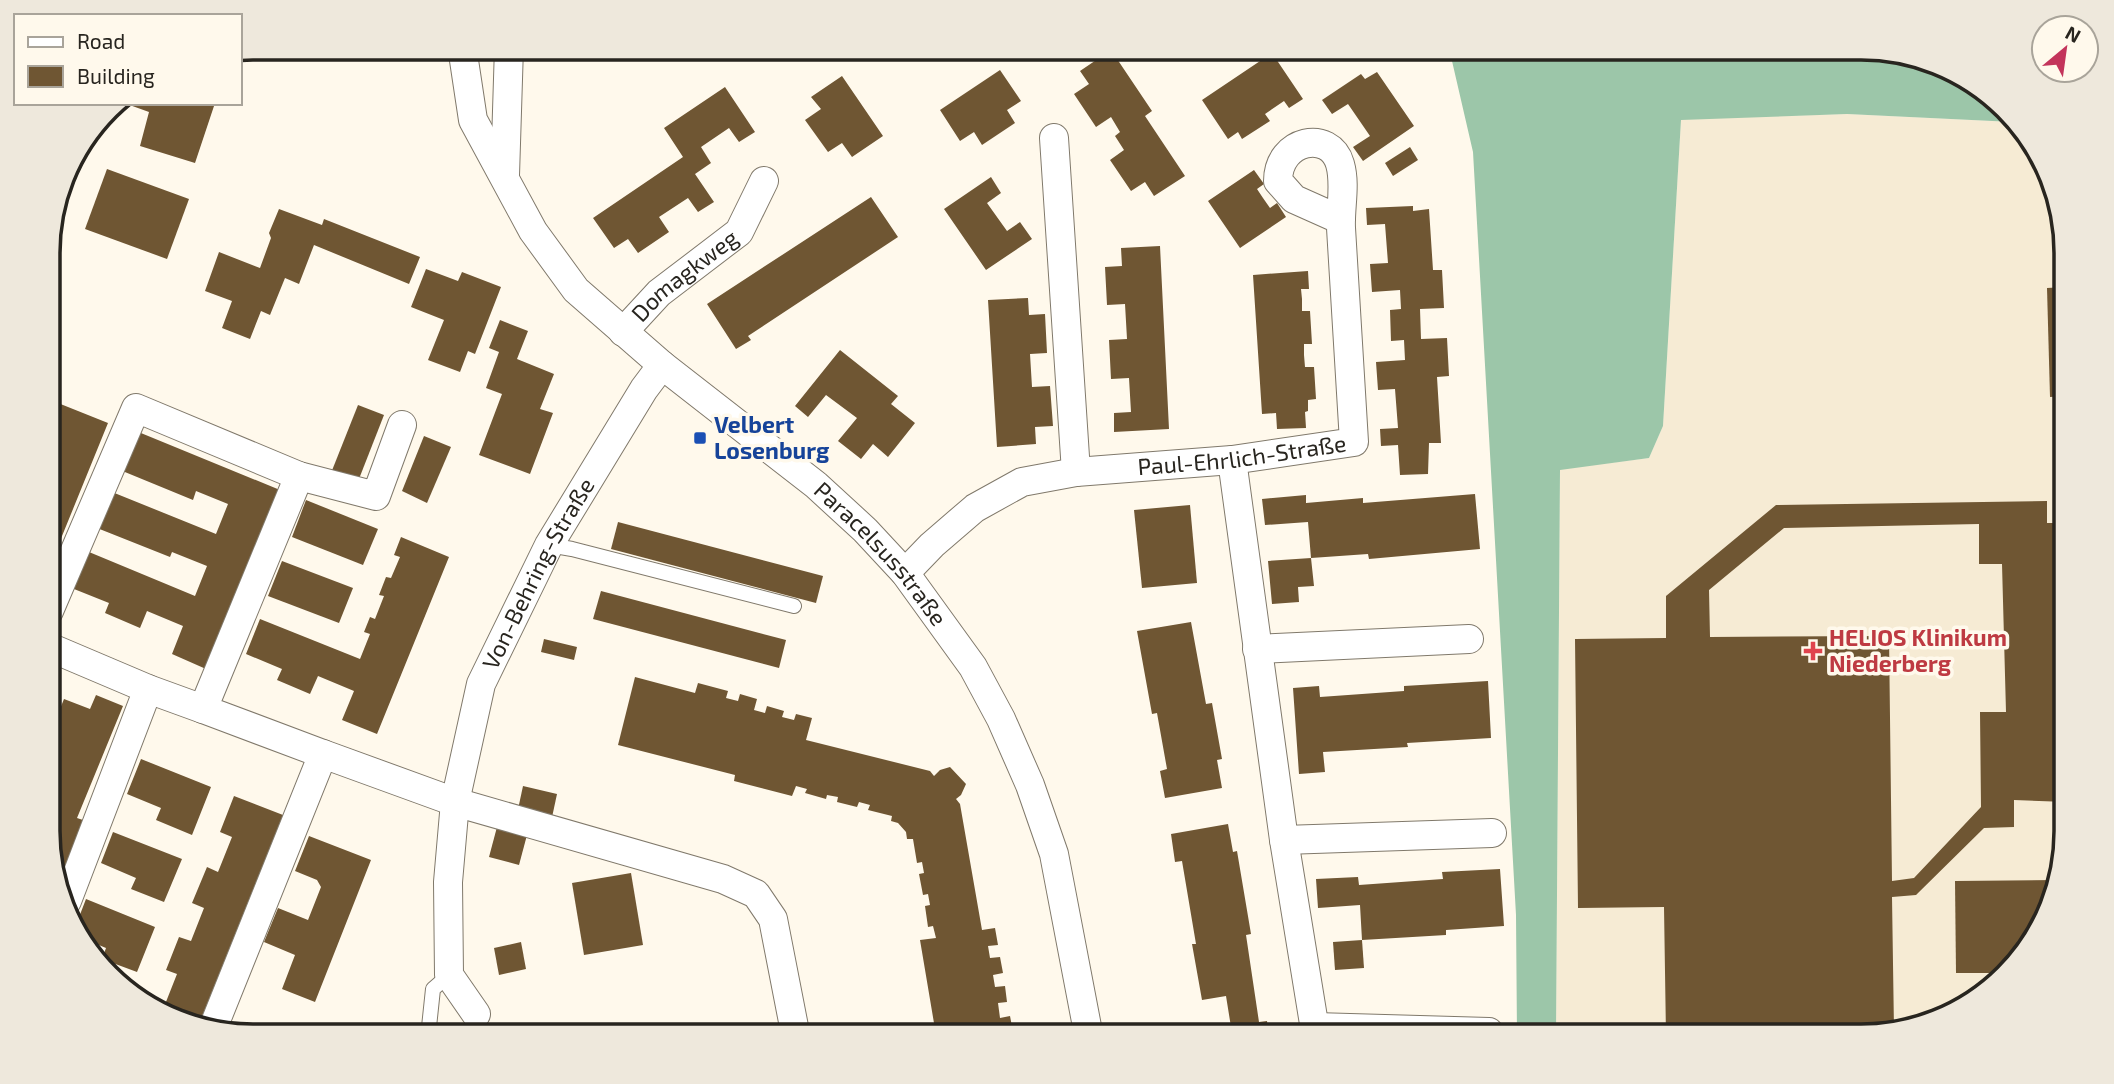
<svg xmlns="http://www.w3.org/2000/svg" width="2114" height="1084" font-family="'Exo 2',sans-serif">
<rect width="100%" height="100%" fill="#fff9ec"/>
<polygon fill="#f6ebd4" points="1847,114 2013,122 2032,138 2065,226 2067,832 2046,922 1975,1002 1875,1036 1556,1036 1560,469 1649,458 1663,426 1681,119"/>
<polygon fill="#9cc6a9" points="1434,47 1861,47 1952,68 2013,122 1847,114 1681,120 1663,426 1649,458 1560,470 1556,1036 1517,1036 1516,915 1473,152 1452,61"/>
<g fill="#6f5633" fill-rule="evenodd">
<polygon points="1111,50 1152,111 1145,116 1185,176 1154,196 1145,182 1131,191 1110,160 1124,150 1115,136 1120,132 1111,117 1096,127 1074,94 1089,84 1080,71"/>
<polygon points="1272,53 1303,99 1289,108 1284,101 1265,114 1270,121 1242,139 1238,132 1228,139 1202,100"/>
<polygon points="1000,70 1021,101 1007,110 1015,123 982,145 974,132 960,141 940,110"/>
<polygon points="1377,72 1414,126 1363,161 1353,147 1370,136 1348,104 1332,114 1322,100 1361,74 1365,79"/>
<polygon points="842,76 883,136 852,157 842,143 828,152 805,120 821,109 811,97"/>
<polygon points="725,87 755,132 739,142 729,128 701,147 711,163 695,174 714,202 698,212 688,198 659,217 669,232 638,253 628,239 614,248 593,218 683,157 664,128"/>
<polygon points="124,103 215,103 195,163 140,146 149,112"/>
<polygon points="1410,147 1418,160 1393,176 1385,163"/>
<polygon points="107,169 189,199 167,259 85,229"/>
<polygon points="1254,170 1264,184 1257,189 1263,198 1270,208 1277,203 1286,217 1240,248 1208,201"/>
<polygon points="991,177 1001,193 987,203 1007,231 1020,222 1032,239 986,270 944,209"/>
<polygon points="871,197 898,237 748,336 751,340 736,349 707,304"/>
<polygon points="1413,206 1413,211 1429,209 1433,270 1442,270 1444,308 1420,309 1421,339 1447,338 1449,376 1437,377 1441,443 1429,443 1428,474 1400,475 1398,445 1381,446 1380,429 1398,428 1395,389 1378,390 1376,362 1405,360 1404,340 1391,341 1390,310 1401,309 1400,290 1372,292 1370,264 1388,263 1385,224 1367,225 1366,208"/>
<polygon points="279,209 322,225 324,219 420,257 409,284 314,245 299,284 285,278 270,315 261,311 250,339 222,328 232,301 205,291 219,252 260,268 271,238 269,233"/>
<polygon points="1160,246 1169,429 1114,432 1114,413 1131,412 1129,378 1111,379 1109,340 1127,339 1125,304 1107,305 1105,267 1122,266 1121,248"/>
<polygon points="426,269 458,281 462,272 501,287 475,354 468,351 460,372 428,360 444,320 411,307"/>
<polygon points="1308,271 1309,289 1301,289 1302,299 1302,311 1310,311 1312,344 1304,344 1304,355 1305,367 1314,367 1316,399 1308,400 1308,411 1305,412 1306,428 1277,429 1276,413 1262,414 1253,275"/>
<polygon points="2065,287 2066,396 2050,397 2047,288"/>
<polygon points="1028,298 1029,315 1045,314 1047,353 1030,354 1032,387 1050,386 1053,426 1035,427 1036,444 997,447 988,300"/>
<polygon points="500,320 528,331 517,359 554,374 540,409 553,413 530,474 479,455 502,394 486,388 499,352 489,348"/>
<polygon points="840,350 898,396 891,404 915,423 888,457 873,444 861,459 838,441 857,418 826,395 808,417 795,406"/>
<polygon points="48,399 108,423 49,568 48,456 56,437 48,434"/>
<polygon points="358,405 384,415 357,484 331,473"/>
<polygon points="136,431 280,490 206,669 172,654 183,626 147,611 140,628 105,613 109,603 74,589 89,552 195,596 207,566 172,552 170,557 97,528 112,492 216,534 228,504 196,491 193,500 120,470"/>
<polygon points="424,436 451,447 427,503 402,491"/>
<polygon points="1475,494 1480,549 1369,559 1368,554 1311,558 1308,522 1265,525 1262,499 1306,495 1306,503 1363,498 1363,503"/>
<polygon points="306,500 378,529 363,565 292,537"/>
<path d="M 2047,501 L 2047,523 L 2066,523 L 2067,802 L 2014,800 L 2014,827 L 1984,828 L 1916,895 L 1892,897 L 1894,1030 L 1875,1036 L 1666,1036 L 1664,907 L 1578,908 L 1575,639 L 1666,638 L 1666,596 L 1776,505 ZM 1979,524 L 1979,564 L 2002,564 L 2006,712 L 1980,712 L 1981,807 L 1914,878 L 1892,881 L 1889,636 L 1710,637 L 1709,590 L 1784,528 Z"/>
<polygon points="1190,505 1197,583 1142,588 1134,510"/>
<polygon points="618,522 823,576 816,603 611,549"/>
<polygon points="401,537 449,557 377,734 342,720 354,691 318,676 310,694 277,680 282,669 246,654 260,619 360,659 370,634 364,632 370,617 375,619 384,596 379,595 386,577 391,578 400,557 394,555"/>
<polygon points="1311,558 1314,586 1298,587 1299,602 1272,604 1268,561"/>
<polygon points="282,561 353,588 339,623 268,596"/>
<polygon points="601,591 786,640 779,668 593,619"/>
<polygon points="1191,622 1206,704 1212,703 1222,759 1217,760 1222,788 1165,798 1160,771 1167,769 1157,713 1152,714 1137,631"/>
<polygon points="544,639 577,647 574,660 541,652"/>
<polygon points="635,677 695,693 698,683 728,691 726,698 738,701 740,694 757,699 754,710 765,713 767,706 784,711 782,717 794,720 796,714 812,718 806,740 930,771 934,776 940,770 950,767 966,784 961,795 956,799 960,804 982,930 995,928 998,945 988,946 990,958 1000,957 1003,973 993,975 995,987 1005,986 1007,1002 998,1003 1000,1018 1010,1016 1014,1037 927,1037 926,1030 935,1029 920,940 936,938 933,926 928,927 925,906 930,905 928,894 923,895 919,874 924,873 922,862 917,863 913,839 907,839 906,832 898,823 891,821 892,816 868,810 870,805 859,802 857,807 837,802 838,797 827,795 826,799 805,793 807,789 796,786 792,796 734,781 735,775 618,745"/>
<polygon points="1488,681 1491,738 1407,743 1408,747 1323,752 1325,772 1299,774 1293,688 1319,686 1320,697 1404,691 1404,686"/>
<polygon points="96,695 123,706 77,818 86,821 60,884 49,859 49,736 64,699 90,709"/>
<polygon points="141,759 211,787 192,835 156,820 161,808 127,794"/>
<polygon points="523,786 557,794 551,822 517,814"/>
<polygon points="234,796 283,815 199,1024 162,1016 154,1009 162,1012 177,974 166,970 179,937 191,941 204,908 192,903 207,867 218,872 232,837 220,832"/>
<polygon points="1228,824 1233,852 1237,851 1251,934 1246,935 1259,1022 1267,1021 1269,1036 1212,1037 1211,1030 1231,1027 1226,996 1202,1000 1192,944 1196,944 1182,861 1175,862 1171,834"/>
<polygon points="497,827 527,835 519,865 489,857"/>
<polygon points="113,832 182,859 164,902 131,889 136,878 101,863"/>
<polygon points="309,836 371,860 315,1002 282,989 295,955 264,942 278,908 308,920 321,887 317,880 295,871"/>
<polygon points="1500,869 1504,926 1446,930 1446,935 1362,940 1360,905 1318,908 1316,879 1358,877 1359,885 1443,879 1442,872"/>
<polygon points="631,873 643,945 584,955 572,883"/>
<polygon points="2056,880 2046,922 2001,973 1956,973 1955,881"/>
<polygon points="86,899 155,927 137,972 102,959 106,948 82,938 76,925"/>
<polygon points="1362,940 1364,968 1335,970 1333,942"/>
<polygon points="521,942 526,969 499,975 494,948"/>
</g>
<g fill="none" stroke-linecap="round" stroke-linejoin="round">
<defs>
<g id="lane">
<polyline points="549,545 572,549 794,606"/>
<polyline points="434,1037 429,1027 433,989 449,975"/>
</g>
<g id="street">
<path id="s1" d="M 462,47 L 473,120 L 533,231 L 576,290 L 662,365 L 816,485 L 865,530 L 905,573 L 973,667 L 1001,719 L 1030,785 L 1054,854 L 1089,1037"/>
<polyline points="1054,138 1076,472"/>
<polyline points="505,175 509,47"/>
<path id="s2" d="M 623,332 L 659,293 L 739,232 L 764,181"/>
<polyline points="1232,460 1284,840 1316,1036"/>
<polyline points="299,476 203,709 323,754"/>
<path id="s3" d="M 905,573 L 932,545 L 975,508 L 1022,482 L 1076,472 L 1232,460 L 1354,442 C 1350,371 1345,299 1341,228 C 1340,207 1346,185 1340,164 C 1330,129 1278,139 1278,181 L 1294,199 L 1341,220"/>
<polyline points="49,611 136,408 299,476 376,496 402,425"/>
<polyline points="49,647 148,689 203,709"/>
<polyline points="1257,649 1469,639"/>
<polyline points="1284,840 1492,833"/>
<polyline points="67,901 148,689"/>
<path id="s4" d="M 476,1014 L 449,975 L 448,882 L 455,802 L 481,684 L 549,545 L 644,389 L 662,365"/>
<polyline points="1315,1027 1489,1032"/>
<polyline points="213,1028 323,754 455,802 723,879 756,894 773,919 796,1037"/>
</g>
</defs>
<use href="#lane" stroke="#80796b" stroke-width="16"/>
<use href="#street" stroke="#80796b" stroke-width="30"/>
<use href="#lane" stroke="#fff" stroke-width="14"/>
<use href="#street" stroke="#fff" stroke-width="28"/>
</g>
<rect fill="#1a4fb4" stroke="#fff9ec" stroke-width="2.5" x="693" y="431" width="14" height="14" rx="3.5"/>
<path fill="#e0444e" stroke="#fff9ec" stroke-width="2.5" d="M1809.5 640.5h7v7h7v7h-7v7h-7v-7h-7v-7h7z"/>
<g text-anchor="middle" stroke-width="7" stroke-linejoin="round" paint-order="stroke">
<g font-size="23" fill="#28251f" stroke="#fff9ec">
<text dy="8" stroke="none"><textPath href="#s2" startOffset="84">Domagkweg</textPath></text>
<text dy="8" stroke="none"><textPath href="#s3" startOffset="371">Paul-Ehrlich-Straße</textPath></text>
<text dy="8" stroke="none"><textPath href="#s1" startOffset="677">Paracelsusstraße</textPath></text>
<text dy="8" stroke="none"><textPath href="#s4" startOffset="466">Von-Behring-Straße</textPath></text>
</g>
<g font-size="23" font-weight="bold" fill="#164399" stroke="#fff9ec" text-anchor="start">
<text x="714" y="433">Velbert<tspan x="714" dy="26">Losenburg</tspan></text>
</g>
<g font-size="23" font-weight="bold" fill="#be3a42" stroke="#fff9ec" text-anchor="start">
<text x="1829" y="646">HELIOS Klinikum<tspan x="1829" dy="26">Niederberg</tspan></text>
</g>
</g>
<path d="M0 0H2114V1084H0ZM253 60H1861A193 193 0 0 1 2054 253V831A193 193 0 0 1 1861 1024H253A193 193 0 0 1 60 831V253A193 193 0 0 1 253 60Z" fill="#eee8dc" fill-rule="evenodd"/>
<path fill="none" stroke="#28251f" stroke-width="3.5" d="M253 60H1861A193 193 0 0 1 2054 253V831A193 193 0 0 1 1861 1024H253A193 193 0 0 1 60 831V253A193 193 0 0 1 253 60Z"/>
<rect x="14" y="14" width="228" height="91" fill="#fff9ec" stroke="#a9a49a" stroke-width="2"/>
<rect x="28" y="37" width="35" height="10" fill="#ffffff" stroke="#a9a49a" stroke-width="2"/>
<text x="77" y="49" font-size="21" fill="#28251f">Road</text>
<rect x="28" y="66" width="35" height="21" fill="#6f5633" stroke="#a9a49a" stroke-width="2"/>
<text x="77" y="84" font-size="21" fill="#28251f">Building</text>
<g transform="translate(2065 49) rotate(29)"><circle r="33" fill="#fff9ec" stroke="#a9a49a" stroke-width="2"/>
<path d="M0-5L12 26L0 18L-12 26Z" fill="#c3345b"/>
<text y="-10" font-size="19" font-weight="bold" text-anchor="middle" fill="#28251f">N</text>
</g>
</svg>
